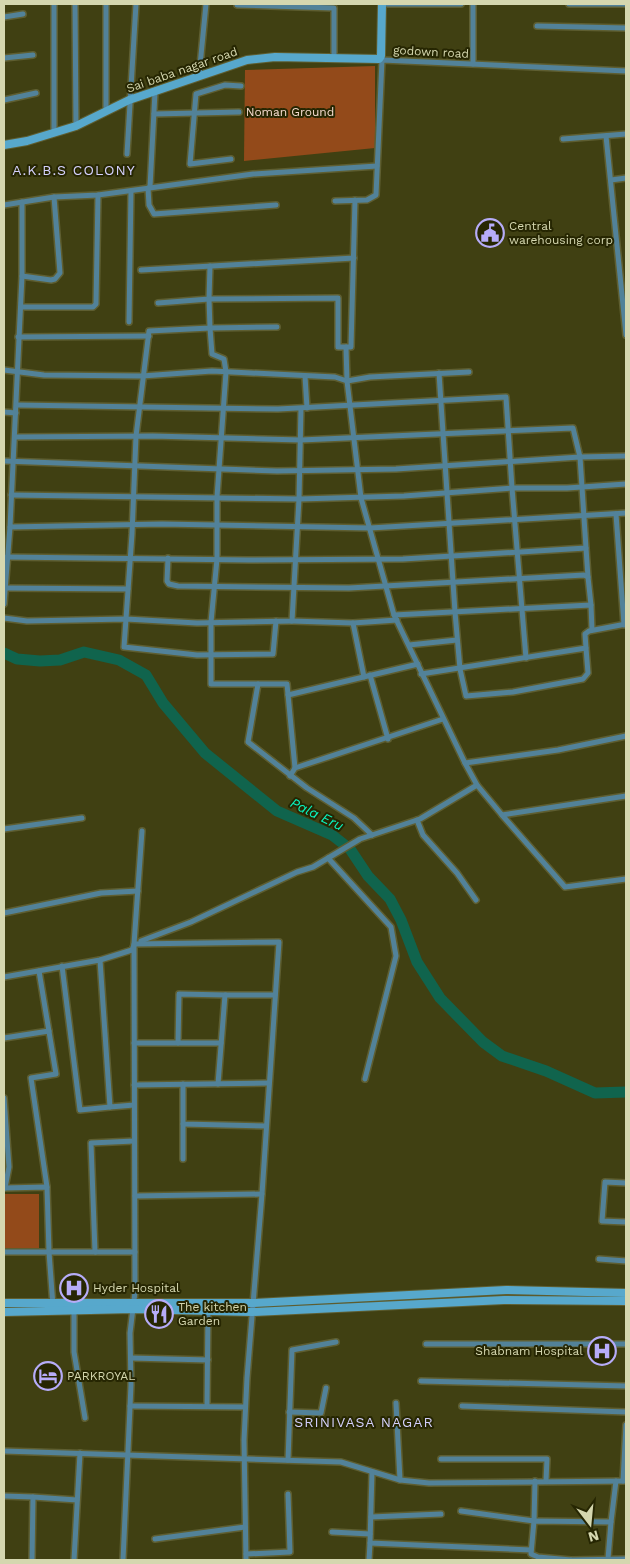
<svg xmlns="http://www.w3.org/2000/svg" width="630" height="1564" font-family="'Work Sans',sans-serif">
<rect width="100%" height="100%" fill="#404012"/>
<g fill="#934a1a">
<polygon points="375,66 375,148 244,161 245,70"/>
<polygon points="4,1194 39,1194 39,1250 4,1249"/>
</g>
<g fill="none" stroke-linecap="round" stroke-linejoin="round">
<polyline stroke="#10644d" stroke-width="11" points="4,653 17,659 40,661 60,660 84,652 119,660 146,675 163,703 205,753 277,811 332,835 350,849 368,876 390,899 401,920 417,962 440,998 483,1042 502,1056 546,1071 595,1093 626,1092"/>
<defs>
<g id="street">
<polyline points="75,4 76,126"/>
<polyline points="382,4 461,4"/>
<polyline points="569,4 626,4"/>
<polyline points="237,5 334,8 334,58"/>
<polyline points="4,17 23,14"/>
<polyline points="537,26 626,28"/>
<polyline points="4,58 33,55"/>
<polyline points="473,64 473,4"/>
<polyline points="199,76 206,4"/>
<polyline points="4,100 36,93"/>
<polyline points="106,111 106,4"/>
<polyline points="154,114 239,112"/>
<polyline points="54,133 54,4"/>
<polyline points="606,136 626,335"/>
<polyline points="563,139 626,134"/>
<polyline points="127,154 136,4"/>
<polyline points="231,159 190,164 196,94 225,85 241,86"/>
<polyline points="611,180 626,178"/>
<polyline points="150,187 155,92"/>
<polyline points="148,188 149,205 154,214 276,205"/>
<polyline points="335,201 367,200 376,195 382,60 626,71"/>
<polyline points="22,202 22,276 10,527 162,524 370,528 626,513"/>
<polyline points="4,205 54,197 98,195 253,174 377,166"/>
<polyline points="141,270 354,258"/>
<polyline points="22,276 51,280 55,279 60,273 54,197"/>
<polyline points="158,303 209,299 210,266"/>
<polyline points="21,307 93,307 96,304 98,195"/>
<polyline points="129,322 131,191"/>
<polyline points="277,327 210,328 212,354 224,359 226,372 217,497 217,559 211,622 211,684 258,684 248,742 307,788 354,818 372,835"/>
<polyline points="18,337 149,336"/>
<polyline points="346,347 347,381 361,498 394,615 465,763"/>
<polyline points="4,370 44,375 142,376 212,371 335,377 347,381 370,377 469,372"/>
<polyline points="439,373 455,612 460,669 466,696 513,692 583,679 588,673 586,648"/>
<polyline points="305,376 307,408"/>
<polyline points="17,405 278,409 506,397 512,488 404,496 299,499 301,408"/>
<polyline points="4,412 16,413"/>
<polyline points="15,437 153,436 301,440 573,428 580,457 626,456"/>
<polyline points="4,461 277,471 396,469 580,457 586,548 403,559 248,560 7,557"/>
<polyline points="616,514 624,625"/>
<polyline points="586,548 588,577"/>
<polyline points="168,558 167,581 169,584 178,586 349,588 584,575 588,577 591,605"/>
<polyline points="5,588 128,589"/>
<polyline points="4,604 10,527"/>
<polyline points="394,615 591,605 592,630"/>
<polyline points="4,618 27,621 126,619 197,623 292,621 299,499 11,495"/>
<polyline points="276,621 273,654 197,655 124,647 132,534 136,436 149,331 210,328 209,299 338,298 338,347 351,347 355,200"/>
<polyline points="292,621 353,623 397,620"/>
<polyline points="353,623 364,677"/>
<polyline points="409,645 457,640"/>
<polyline points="526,658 512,488 567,488 626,484"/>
<polyline points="421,674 586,648 585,634 589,631 626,624"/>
<polyline points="370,675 388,739"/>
<polyline points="258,684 287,684 295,768 290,776"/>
<polyline points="288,695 418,664"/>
<polyline points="295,768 443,719"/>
<polyline points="477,785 465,763 558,750 626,736"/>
<polyline points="502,815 565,887 626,879"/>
<polyline points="417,820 423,835 457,873 476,900"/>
<polyline points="4,829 82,818"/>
<polyline points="328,858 391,927 396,956 365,1079"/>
<polyline points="4,913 101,893 138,891"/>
<polyline points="141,941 191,922 297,872 313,867 360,839 420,819 477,785 502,815 626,796"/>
<polyline points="134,944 279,942 262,1194 247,1378 244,1440 246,1560"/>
<polyline points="100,960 110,1107 134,1105"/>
<polyline points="62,966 80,1110 110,1107"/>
<polyline points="39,971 56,1074 31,1078 47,1187"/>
<polyline points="4,977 100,960 132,950 134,945"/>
<polyline points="4,1038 49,1031"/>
<polyline points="134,1043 221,1043"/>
<polyline points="178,1043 179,994 226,995"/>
<polyline points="183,1084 183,1124 266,1126"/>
<polyline points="218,1084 225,995 275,995"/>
<polyline points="134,1085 268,1083"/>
<polyline points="4,1098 9,1167 5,1188"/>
<polyline points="183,1124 183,1159"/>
<polyline points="626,1183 605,1182 602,1221 626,1222"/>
<polyline points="4,1188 47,1187 49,1252 135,1252"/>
<polyline points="135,1196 262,1194"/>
<polyline points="4,1252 49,1252 53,1306"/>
<polyline points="95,1252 91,1143 134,1141"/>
<polyline points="599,1259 626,1261"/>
<polyline points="74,1311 74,1352 85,1418"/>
<polyline points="426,1344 626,1344"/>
<polyline points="131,1358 208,1360"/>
<polyline points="421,1381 626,1386"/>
<polyline points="396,1403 400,1480"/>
<polyline points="130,1406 245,1407"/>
<polyline points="207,1406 208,1311"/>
<polyline points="462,1406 626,1412"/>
<polyline points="289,1412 321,1413 326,1388"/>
<polyline points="4,1451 341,1462 400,1480 429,1483 626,1481"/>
<polyline points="441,1459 547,1459 546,1481"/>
<polyline points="288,1460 292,1350 336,1342"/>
<polyline points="372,1472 370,1543 531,1550"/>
<polyline points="623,1481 626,1425"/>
<polyline points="4,1496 33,1497 32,1560"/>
<polyline points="33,1497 77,1500"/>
<polyline points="461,1511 534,1521 535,1481"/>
<polyline points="371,1517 441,1514"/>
<polyline points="332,1532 370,1534"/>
<polyline points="155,1539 245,1527"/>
<polyline points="246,1554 290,1552 288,1494"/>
<polyline points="608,1559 611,1522"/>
<polyline points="74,1560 80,1453"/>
<polyline points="123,1560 131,1385 130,1333 135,1292 134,944 142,831"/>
<polyline points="369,1560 370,1543"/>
<polyline points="571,1560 538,1557 531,1554 534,1521 611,1522 616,1481"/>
<polyline points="571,1560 626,1559"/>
</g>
<g id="secondary">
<polyline points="4,145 27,141 76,126 129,100 247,60 275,57 379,59 381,56 382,4"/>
<polyline points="4,1303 253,1303 506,1290 626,1293"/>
<polyline points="4,1312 133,1309 252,1312 504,1300 626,1301"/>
</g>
</defs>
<use href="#street" stroke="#5e5e31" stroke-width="8"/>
<use href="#secondary" stroke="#5e5e31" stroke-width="10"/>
<use href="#street" stroke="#528299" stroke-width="5"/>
<use href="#secondary" stroke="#57a8cc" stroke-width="8"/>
</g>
<defs>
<symbol id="civic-ring" viewBox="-11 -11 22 22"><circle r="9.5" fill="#262602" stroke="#b6acf8" stroke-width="1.5"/><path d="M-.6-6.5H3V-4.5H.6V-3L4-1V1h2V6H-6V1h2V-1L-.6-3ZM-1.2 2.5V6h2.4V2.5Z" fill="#b6acf8"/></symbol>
<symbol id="hospital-ring" viewBox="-11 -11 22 22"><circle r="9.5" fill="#262602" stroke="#b6acf8" stroke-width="1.5"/><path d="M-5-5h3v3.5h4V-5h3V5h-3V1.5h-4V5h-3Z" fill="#b6acf8"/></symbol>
<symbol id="restaurant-ring" viewBox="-11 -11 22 22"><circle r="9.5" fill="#262602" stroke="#b6acf8" stroke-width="1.5"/><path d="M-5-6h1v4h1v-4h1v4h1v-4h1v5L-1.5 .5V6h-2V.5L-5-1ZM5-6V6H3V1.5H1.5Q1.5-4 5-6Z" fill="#b6acf8"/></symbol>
<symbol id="hotel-ring" viewBox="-11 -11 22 22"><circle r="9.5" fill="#262602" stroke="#b6acf8" stroke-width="1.5"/><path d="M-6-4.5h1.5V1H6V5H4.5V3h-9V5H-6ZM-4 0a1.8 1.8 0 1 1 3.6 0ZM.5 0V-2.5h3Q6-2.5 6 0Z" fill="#b6acf8"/></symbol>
</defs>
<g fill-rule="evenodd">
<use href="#civic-ring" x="474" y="217" width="32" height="32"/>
<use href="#hospital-ring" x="58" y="1272" width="32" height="32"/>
<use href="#restaurant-ring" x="143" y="1298" width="32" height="32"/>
<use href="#hospital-ring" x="586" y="1335" width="32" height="32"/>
<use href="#hotel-ring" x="32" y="1360" width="32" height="32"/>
</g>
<g text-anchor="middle" stroke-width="4" stroke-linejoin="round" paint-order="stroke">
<g font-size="12" fill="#d5d7af" stroke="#262602">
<text transform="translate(431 52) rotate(3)" y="4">godown road</text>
<text transform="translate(182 70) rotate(-19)" y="4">Sai baba nagar road</text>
</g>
<g font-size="12" fill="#f6dccf" stroke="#262602">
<text x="290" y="116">Noman Ground</text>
</g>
<g font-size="12" fill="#d5d7af" stroke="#262602" text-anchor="start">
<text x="509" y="230">Central<tspan x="509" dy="14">warehousing corp</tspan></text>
<text x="93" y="1292">Hyder Hospital</text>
<text x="178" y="1311">The kitchen<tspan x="178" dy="14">Garden</tspan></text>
<text x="583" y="1355" text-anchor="end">Shabnam Hospital</text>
<text x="67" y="1380">PARKROYAL</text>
</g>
<g font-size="14" letter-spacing="1" fill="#d4d0fc" stroke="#262602">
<text x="74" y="175">A.K.B.S COLONY</text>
<text x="364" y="1427">SRINIVASA NAGAR</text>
</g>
<g font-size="14" font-style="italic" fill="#0af3be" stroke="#262602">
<text transform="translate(317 814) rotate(26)" y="5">Pala Eru</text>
</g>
</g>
<rect width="630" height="1564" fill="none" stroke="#d5d7af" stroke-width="10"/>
<g transform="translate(590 1524) rotate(164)" stroke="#262602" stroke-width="4" paint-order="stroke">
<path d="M0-4L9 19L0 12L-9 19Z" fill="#d5d7af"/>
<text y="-8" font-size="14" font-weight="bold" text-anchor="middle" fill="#d5d7af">N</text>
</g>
</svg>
